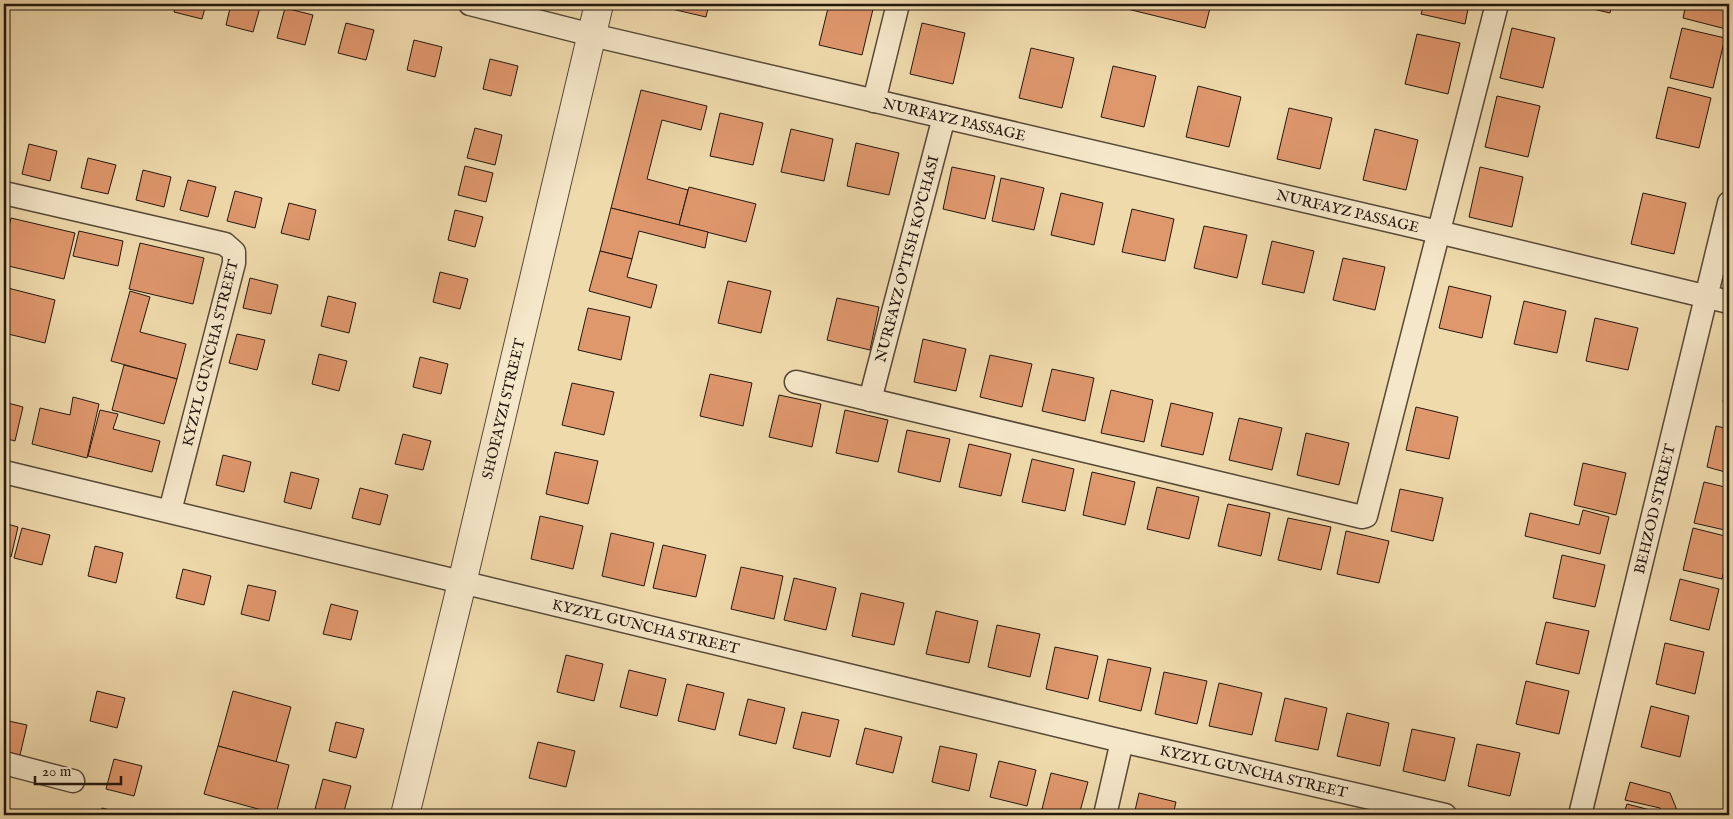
<svg xmlns="http://www.w3.org/2000/svg" width="1733" height="819" font-family="'IM FELL English',serif">
<rect width="100%" height="100%" fill="#efdaac"/>
<filter id="stains"><feTurbulence type="fractalNoise" baseFrequency=".004" numOctaves="4"/><feColorMatrix values="0 0 0 0 .2 0 0 0 0 .09 0 0 0 0 .02 0 0 0 .5 -.17"/></filter>
<radialGradient id="worn" r=".72"><stop offset=".6" stop-color="#630" stop-opacity="0"/><stop offset="1" stop-color="#630" stop-opacity=".3"/></radialGradient>
<g fill="#df976c" stroke="#23170e">
<polygon points="176,4 206,4 202,19 174,12"/>
<polygon points="231,4 261,4 253,32 226,25"/>
<polygon points="663,4 709,4 706,17 663,7"/>
<polygon points="829,4 874,5 862,55 819,45"/>
<polygon points="1107,4 1211,4 1205,28"/>
<polygon points="1424,4 1469,4 1465,24 1421,14"/>
<polygon points="1572,4 1612,4 1610,13"/>
<polygon points="1686,4 1729,4 1729,15 1726,29 1683,18"/>
<polygon points="285,8 313,15 305,45 277,38"/>
<polygon points="346,23 374,30 366,60 338,53"/>
<polygon points="922,23 965,33 953,84 910,74"/>
<polygon points="1512,28 1555,38 1543,88 1500,78"/>
<polygon points="1682,28 1725,38 1713,88 1670,78"/>
<polygon points="1417,34 1460,43 1448,94 1405,84"/>
<polygon points="414,40 442,47 435,77 407,70"/>
<polygon points="1031,48 1074,58 1062,108 1019,98"/>
<polygon points="490,59 518,66 511,96 483,89"/>
<polygon points="1113,66 1156,76 1144,127 1101,117"/>
<polygon points="1198,86 1241,97 1229,147 1186,137"/>
<polygon points="1668,87 1711,98 1699,148 1656,138"/>
<polygon points="641,90 707,106 701,130 662,120 647,179 688,190 679,225 611,208"/>
<polygon points="1497,96 1540,106 1528,157 1485,147"/>
<polygon points="1289,108 1332,118 1320,169 1277,159"/>
<polygon points="720,113 763,123 753,165 710,156"/>
<polygon points="475,128 502,135 495,165 467,158"/>
<polygon points="791,129 833,139 824,181 781,172"/>
<polygon points="1375,129 1418,140 1406,190 1363,180"/>
<polygon points="856,143 899,153 889,195 847,186"/>
<polygon points="29,144 57,151 50,181 22,174"/>
<polygon points="88,158 116,165 108,194 81,188"/>
<polygon points="465,166 493,173 486,202 458,195"/>
<polygon points="952,167 995,176 985,219 943,209"/>
<polygon points="1480,167 1523,177 1512,227 1469,217"/>
<polygon points="143,170 171,177 164,207 136,200"/>
<polygon points="1001,178 1044,188 1034,230 992,221"/>
<polygon points="188,180 216,187 208,217 180,210"/>
<polygon points="689,187 756,204 746,242 679,225"/>
<polygon points="235,191 262,198 255,228 227,221"/>
<polygon points="1061,193 1103,203 1094,245 1051,235"/>
<polygon points="1643,193 1686,203 1674,254 1631,244"/>
<polygon points="289,203 316,210 309,240 281,233"/>
<polygon points="611,208 708,232 705,248 639,231 632,259 600,251"/>
<polygon points="1132,209 1174,219 1165,261 1122,252"/>
<polygon points="455,210 483,217 475,247 448,240"/>
<polygon points="11,218 75,233 64,279 4,265 4,247"/>
<polygon points="1204,226 1247,235 1237,278 1194,268"/>
<polygon points="79,231 123,241 118,266 73,256"/>
<polygon points="1272,241 1314,251 1304,293 1262,284"/>
<polygon points="140,243 204,258 193,304 129,289"/>
<polygon points="600,251 632,259 627,277 657,285 651,308 589,291"/>
<polygon points="1343,258 1385,267 1375,310 1333,300"/>
<polygon points="440,272 468,279 460,309 433,302"/>
<polygon points="250,278 278,285 271,314 243,308"/>
<polygon points="728,281 771,291 761,333 718,323"/>
<polygon points="1449,286 1491,296 1482,338 1439,328"/>
<polygon points="4,287 55,300 45,343 4,333"/>
<polygon points="130,291 150,297 140,332 186,344 177,379 111,361"/>
<polygon points="328,296 356,303 349,333 321,326"/>
<polygon points="837,298 879,307 870,350 827,340"/>
<polygon points="1524,301 1566,311 1557,353 1514,344"/>
<polygon points="588,308 630,317 621,360 578,350"/>
<polygon points="1595,318 1638,328 1628,370 1586,361"/>
<polygon points="237,334 265,340 257,370 229,363"/>
<polygon points="923,339 966,349 956,391 914,382"/>
<polygon points="319,354 347,361 339,391 312,384"/>
<polygon points="990,355 1032,364 1022,407 980,397"/>
<polygon points="420,357 448,364 441,394 413,387"/>
<polygon points="124,365 177,379 164,424 112,410"/>
<polygon points="1052,369 1094,378 1085,421 1042,411"/>
<polygon points="710,374 752,383 743,426 700,416"/>
<polygon points="1729,375 1729,404 1723,402"/>
<polygon points="572,383 614,392 604,435 562,425"/>
<polygon points="1111,390 1153,400 1144,442 1101,433"/>
<polygon points="779,395 821,404 812,447 769,437"/>
<polygon points="73,397 99,404 87,458 32,444 40,408 70,415"/>
<polygon points="4,402 23,407 15,441 4,438"/>
<polygon points="1171,403 1213,413 1203,455 1161,446"/>
<polygon points="1416,407 1458,417 1449,459 1406,450"/>
<polygon points="100,410 118,414 113,429 160,441 152,472 88,456"/>
<polygon points="845,410 888,420 878,462 836,453"/>
<polygon points="1239,418 1282,428 1272,470 1229,460"/>
<polygon points="1716,426 1729,429 1729,473 1707,467"/>
<polygon points="907,430 950,439 940,482 898,472"/>
<polygon points="1306,433 1349,443 1339,485 1297,475"/>
<polygon points="403,434 431,441 423,470 395,464"/>
<polygon points="969,444 1011,454 1001,496 959,487"/>
<polygon points="555,452 598,461 588,504 546,494"/>
<polygon points="223,455 251,462 244,492 216,485"/>
<polygon points="1032,459 1074,469 1065,511 1022,502"/>
<polygon points="1583,463 1626,473 1616,515 1574,505"/>
<polygon points="291,472 319,479 311,509 284,502"/>
<polygon points="1092,472 1135,482 1125,525 1083,515"/>
<polygon points="1704,482 1729,488 1729,531 1694,523"/>
<polygon points="1157,487 1199,497 1189,539 1147,529"/>
<polygon points="360,488 388,495 380,525 352,518"/>
<polygon points="1400,489 1443,498 1433,541 1391,531"/>
<polygon points="1228,504 1270,513 1261,556 1218,546"/>
<polygon points="1583,510 1609,517 1600,554 1525,536 1530,513 1579,525"/>
<polygon points="540,516 583,526 573,569 531,559"/>
<polygon points="1288,518 1331,527 1321,570 1278,560"/>
<polygon points="4,523 18,527 11,557 4,555"/>
<polygon points="22,528 50,535 42,565 14,558"/>
<polygon points="1693,528 1729,537 1729,548 1722,579 1683,570"/>
<polygon points="1346,531 1389,541 1379,583 1337,574"/>
<polygon points="611,533 654,543 644,586 602,576"/>
<polygon points="663,545 706,555 696,597 653,588"/>
<polygon points="95,546 123,553 116,583 88,576"/>
<polygon points="1562,555 1605,565 1595,607 1553,598"/>
<polygon points="741,567 783,576 774,619 731,609"/>
<polygon points="183,569 211,576 204,605 176,598"/>
<polygon points="794,578 836,588 826,630 784,620"/>
<polygon points="1680,579 1719,589 1709,630 1670,620"/>
<polygon points="248,585 276,591 269,621 241,614"/>
<polygon points="861,593 904,603 894,645 852,636"/>
<polygon points="331,604 358,611 351,640 323,634"/>
<polygon points="936,611 978,621 969,663 926,654"/>
<polygon points="1546,622 1589,631 1579,674 1536,664"/>
<polygon points="997,625 1040,634 1030,677 988,667"/>
<polygon points="1665,643 1704,652 1695,694 1656,684"/>
<polygon points="1055,647 1098,656 1088,699 1046,689"/>
<polygon points="566,655 603,664 594,701 557,692"/>
<polygon points="1108,659 1151,668 1141,711 1099,701"/>
<polygon points="629,670 666,679 657,716 620,707"/>
<polygon points="1164,672 1207,681 1197,724 1155,714"/>
<polygon points="1526,681 1569,691 1559,734 1516,724"/>
<polygon points="1219,683 1262,693 1252,735 1209,726"/>
<polygon points="687,684 724,693 715,730 678,721"/>
<polygon points="97,691 125,698 117,728 90,721"/>
<polygon points="233,691 291,707 276,762 218,746"/>
<polygon points="1285,698 1327,708 1318,750 1275,741"/>
<polygon points="748,699 785,708 776,744 739,735"/>
<polygon points="1651,706 1689,716 1680,757 1641,747"/>
<polygon points="802,712 839,720 830,757 793,748"/>
<polygon points="1347,713 1389,723 1380,766 1337,756"/>
<polygon points="4,720 27,725 20,755 4,751"/>
<polygon points="336,722 364,729 356,758 329,751"/>
<polygon points="865,728 902,737 893,773 856,764"/>
<polygon points="1412,729 1455,738 1445,781 1403,771"/>
<polygon points="538,742 575,751 566,787 529,778"/>
<polygon points="1477,744 1520,753 1510,796 1468,786"/>
<polygon points="218,746 289,765 276,814 204,794"/>
<polygon points="940,746 977,754 969,791 932,782"/>
<polygon points="114,759 142,766 134,796 106,789"/>
<polygon points="999,761 1036,770 1027,806 990,797"/>
<polygon points="1051,773 1088,782 1079,815 1065,815 1042,809"/>
<polygon points="323,779 351,786 343,815 315,809"/>
<polygon points="1630,782 1670,793 1679,815 1662,815 1660,808 1625,800"/>
<polygon points="1139,793 1176,802 1173,815 1134,815"/>
<polygon points="1627,804 1650,810 1648,815 1623,815"/>
<polygon points="102,808 130,815 100,815"/>
</g>
<g fill="none" stroke-linecap="round" stroke-linejoin="round">
<defs>
<g id="minor">
<path id="s1" d="M 470,4 L 592,35 L 1438,232 L 1729,302"/>
<polyline points="874,101 898,4"/>
<polyline points="4,193 225,244 234,252 234,263 170,511"/>
<polyline points="796,382 1362,517 1366,516 1497,4"/>
<path id="s2" d="M 870,400 L 944,117"/>
<path id="s3" d="M 4,472 L 1122,741 L 1445,815"/>
<polyline points="4,763 73,781"/>
<polyline points="1105,815 1122,741"/>
<path id="s4" d="M 1580,815 L 1729,203"/>
</g>
<g id="tertiary">
<path id="s5" d="M 405,815 L 462,583 L 599,4"/>
</g>
</defs>
<use href="#minor" stroke="#564836" stroke-width="25"/>
<use href="#tertiary" stroke="#564836" stroke-width="30"/>
<use href="#minor" stroke="#f5e7c9" stroke-width="22"/>
<use href="#tertiary" stroke="#f5e7c9" stroke-width="28"/>
</g>
<g text-anchor="middle" stroke-width="4" stroke-linejoin="round" paint-order="stroke">
<g font-size="15" fill="#23170e" stroke="#f5e7c9">
<text dy="5" stroke="none"><textPath href="#s1" startOffset="498">NURFAYZ PASSAGE</textPath></text>
<text dy="5" stroke="none"><textPath href="#s1" startOffset="902">NURFAYZ PASSAGE</textPath></text>
<text dy="5" stroke="none"><textPath href="#s2" startOffset="146">NURFAYZ O'TISH KO'CHASI</textPath></text>
<text transform="translate(210 353) rotate(-76)" y="5">KYZYL GUNCHA STREET</text>
<text dy="5" stroke="none"><textPath href="#s5" startOffset="418">SHOFAYZI STREET</textPath></text>
<text dy="5" stroke="none"><textPath href="#s4" startOffset="315">BEHZOD STREET</textPath></text>
<text dy="5" stroke="none"><textPath href="#s3" startOffset="660">KYZYL GUNCHA STREET</textPath></text>
<text dy="5" stroke="none"><textPath href="#s3" startOffset="1285">KYZYL GUNCHA STREET</textPath></text>
</g>
</g>
<rect width="1733" height="819" fill="none" stroke="#efdaac" stroke-width="20"/>
<rect x="5" y="5" width="1723" height="809" fill="none" stroke="#23170e" stroke-width="2.5"/>
<rect x="10" y="10" width="1713" height="799" fill="none" stroke="#23170e"/>
<path d="M35 776v8h86v-8" fill="none" stroke="#23170e" stroke-width="2.5"/>
<text x="42" y="776" font-size="15" fill="#23170e" stroke="#f5e7c9" stroke-width="4" paint-order="stroke">20 m</text>
<rect width="100%" height="100%" filter="url(#stains)"/>
<rect width="100%" height="100%" fill="url(#worn)"/>
</svg>
